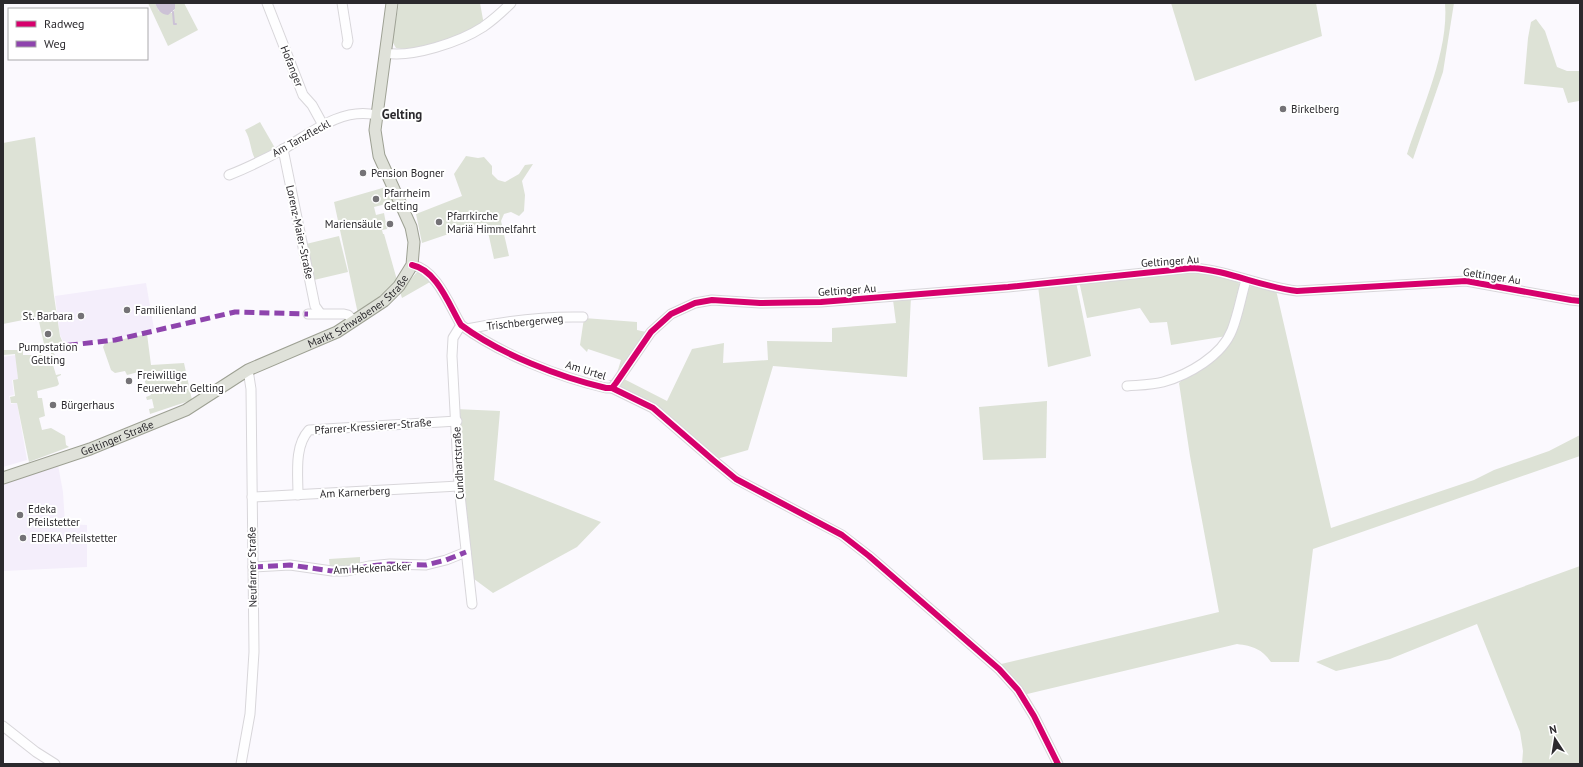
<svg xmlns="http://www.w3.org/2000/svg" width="1583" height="767" font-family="'PT Sans',sans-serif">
<rect width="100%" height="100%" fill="#fbf9fe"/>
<g fill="#f4eefb">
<polygon points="146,283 154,329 114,339 64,343 60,335 55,296"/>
<polygon points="16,355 18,379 12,380 14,395 9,396 11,404 17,403 27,460 3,467 3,357"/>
<polygon points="58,465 63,492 65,524 87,525 87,567 4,571 3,483"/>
</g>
<g fill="#dde2d6">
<polygon points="148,3 155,3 159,11 172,13 175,9 175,3 184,3 198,30 168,46"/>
<path d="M 399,3 L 480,3 L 484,25 C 457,35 425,53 396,48 L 392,41 Z"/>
<polygon points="1171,3 1316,3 1322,36 1195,81"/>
<path d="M 1445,3 L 1454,3 L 1443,72 L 1413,159 L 1407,154 C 1422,108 1449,51 1445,3 Z"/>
<polygon points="1536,19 1545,31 1557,67 1567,71 1580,71 1579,101 1568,103 1563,88 1524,84 1528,38 1531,22"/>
<path d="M 260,122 L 275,148 L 255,159 C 250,149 251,140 245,130 Z"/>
<polygon points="35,137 54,296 60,336 63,343 44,344 38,317 3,324 3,143"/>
<polygon points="466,156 478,158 484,157 492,166 492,174 498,180 505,182 519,174 525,165 533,164 522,181 525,195 524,211 519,216 511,212 504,214 501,221 509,256 494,259 488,232 484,231 478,224 422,243 416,214 462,196 454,174"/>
<polygon points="386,187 394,202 374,207 376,215 384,213 387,229 382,230 383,234 384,234 397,280 386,292 358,314 334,202"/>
<polygon points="339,236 348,272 314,280 306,244"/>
<path d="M 1186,270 C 1199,272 1235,274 1240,285 L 1227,336 L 1171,345 L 1167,322 L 1150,323 L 1140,308 L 1087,318 L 1079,281 Z"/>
<polygon points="420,272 430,282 402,298 400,292 416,273"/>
<polygon points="1076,282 1091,356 1048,367 1038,286"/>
<path d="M 1253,285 L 1276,290 L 1331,528 L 1474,480 L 1494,470 L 1549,451 L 1580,435 L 1580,456 L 1313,549 L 1299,662 L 1271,662 C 1262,649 1253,646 1237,644 L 1023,695 L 997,665 L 1219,612 L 1190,456 L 1179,383 L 1185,377 L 1217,354 L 1247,288 Z"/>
<polygon points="911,297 907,377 773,366 748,450 713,460 695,441 620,389 621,384 624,379 667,401 692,349 724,343 723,363 768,360 767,341 832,342 832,328 896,323 893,300"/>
<polygon points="584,318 637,322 637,330 646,332 612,382 608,380 612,380 617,373 621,360 588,349 587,352 580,345"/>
<polygon points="147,334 151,365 184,363 192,400 150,414 149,409 154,408 152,399 147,400 146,397 151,395 149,385 146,385 142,371 127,375 125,371 115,373 111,370 103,347 105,343"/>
<polygon points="3,350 23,350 23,355 51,355 51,350 55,355 51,356 53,363 58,362 58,364 53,365 56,375 61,374 61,375 57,377 59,384 57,386 37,391 38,398 42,398 45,416 39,418 42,430 51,428 65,436 66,445 69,447 29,462 17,403 11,403 10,397 15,396 13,380 18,379 15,354 3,355"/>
<polygon points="1047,401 1046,458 983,460 979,407"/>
<polygon points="455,409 500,411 494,480 601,522 577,547 493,593 474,579 468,552"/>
<polygon points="360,557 360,565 347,569 330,568 329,559"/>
<polygon points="1580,566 1580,764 1522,764 1523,751 1520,732 1477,624 1390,659 1336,671 1316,662"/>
</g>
<path fill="#ccc2d6" d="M 155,3 L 175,3 L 175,9 L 168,15 C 160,14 158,10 155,3 Z"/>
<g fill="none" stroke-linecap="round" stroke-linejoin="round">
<polyline stroke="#ccc2d6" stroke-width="2" points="173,12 174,24 176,24"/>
<defs>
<g id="minor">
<polyline points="267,3 303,95 312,105 323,125"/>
<polyline points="342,3 348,41 347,44"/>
<path d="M 385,53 C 412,58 460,42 483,27 C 493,20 502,12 511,3"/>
<polyline points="283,149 315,306 320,313"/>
<path d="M 229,175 C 247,168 265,159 282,150 C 311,133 341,107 376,115"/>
<path d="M 412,265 C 437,270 449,305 461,325 C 500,354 559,377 606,388 L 612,388 L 616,383 L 651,332 L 671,314 L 695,303 L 712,300 L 760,303 L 821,302 L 1008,287 L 1192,268 C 1228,270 1261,287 1297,291 L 1466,281 L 1571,300 L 1580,301"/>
<polyline points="308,314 344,314 348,315 354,321"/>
<polyline points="461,325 453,338 452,356 459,486 472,604"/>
<path d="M 467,329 C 505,321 544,316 583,317"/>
<path d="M 1127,386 C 1139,385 1152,385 1163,382 C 1188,375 1222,356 1232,330 C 1238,315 1241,297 1246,280"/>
<polyline points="612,388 653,408 713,460 736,479 842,535 869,556 999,669 1018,690 1034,716 1058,764"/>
<path d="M 298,495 C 298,474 294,446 309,430 L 457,421"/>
<polyline points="252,497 459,486"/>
<polyline points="253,567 290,565 332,571 347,571 369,566 390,564 426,565 446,560 466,552"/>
<polyline points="3,726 36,752 55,764"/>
<polyline points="241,764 250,714 254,652 251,389 248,370"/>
</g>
<g id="major">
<path id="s1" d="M 3,478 L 90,449 L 186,410 L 248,370 L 337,332 L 384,301 L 399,286 L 412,265 L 414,242 L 411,227 L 379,156 L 375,130 L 392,3"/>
</g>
</defs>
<use href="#minor" stroke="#d8d6da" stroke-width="11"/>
<use href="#major" stroke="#9da093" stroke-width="13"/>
<use href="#minor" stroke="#fefeff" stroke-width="9"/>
<use href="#major" stroke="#dfe1d9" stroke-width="11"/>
<g stroke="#8e44ad" stroke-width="5" stroke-dasharray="10 5" stroke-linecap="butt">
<polyline points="53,347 115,340 235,312 308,314"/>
<polyline points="253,567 290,565 332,571 347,571 369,566 390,564 426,565 446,560 466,552"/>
</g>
<defs>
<g id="cycleway">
<path d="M 412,265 C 437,270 449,305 461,325 C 500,354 559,377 606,388 L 612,388 L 616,383 L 651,332 L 671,314 L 695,303 L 712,300 L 760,303 L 821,302 L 1008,287 L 1192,268 C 1228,270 1261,287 1297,291 L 1466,281 L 1571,300 L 1580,301"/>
<polyline points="612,388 653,408 713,460 736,479 842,535 869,556 999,669 1018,690 1034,716 1058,764"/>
</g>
</defs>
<use href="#cycleway" stroke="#fff" stroke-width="8"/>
<use href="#cycleway" stroke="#d6006c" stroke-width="6"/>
</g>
<g fill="#747276" stroke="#fff" stroke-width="1.5">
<circle cx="1283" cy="109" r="4"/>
<circle cx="363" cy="173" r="4"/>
<circle cx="376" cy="199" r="4"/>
<circle cx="439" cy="222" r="4"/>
<circle cx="390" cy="224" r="4"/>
<circle cx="127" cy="310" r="4"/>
<circle cx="81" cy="316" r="4"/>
<circle cx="48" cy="334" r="4"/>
<circle cx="129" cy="381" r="4"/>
<circle cx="53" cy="405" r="4"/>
<circle cx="20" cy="515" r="4"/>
<circle cx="23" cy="538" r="4"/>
</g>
<g text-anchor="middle" stroke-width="4" stroke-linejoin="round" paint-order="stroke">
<g font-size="11" fill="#2b292d" stroke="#fff">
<text transform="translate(292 66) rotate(68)" y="4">Hofanger</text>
<text transform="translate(301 138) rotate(-29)" y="4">Am Tanzfleckl</text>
<text transform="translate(300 232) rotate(78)" y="4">Lorenz-Maier-Straße</text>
<text transform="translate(1170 261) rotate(-4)" y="4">Geltinger Au</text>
<text transform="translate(1492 276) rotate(9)" y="4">Geltinger Au</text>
<text transform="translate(847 290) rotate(-4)" y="4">Geltinger Au</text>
<text dy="4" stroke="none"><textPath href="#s1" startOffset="395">Markt Schwabener Straße</textPath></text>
<text transform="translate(525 322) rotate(-6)" y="4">Trischbergerweg</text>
<text transform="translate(586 370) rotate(17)" y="4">Am Urtel</text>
<text transform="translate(373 426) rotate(-4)" y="4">Pfarrer-Kressierer-Straße</text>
<text dy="4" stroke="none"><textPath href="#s1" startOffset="121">Geltinger Straße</textPath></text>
<text transform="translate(458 463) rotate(-93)" y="4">Cundhartstraße</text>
<text transform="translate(355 492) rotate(-3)" y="4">Am Karnerberg</text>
<text transform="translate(252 567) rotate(-91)" y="4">Neufarner Straße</text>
<text transform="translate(372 568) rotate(-3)" y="4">Am Heckenacker</text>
</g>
<g font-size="11" fill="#2b292d" stroke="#fff" text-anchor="start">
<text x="1291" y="113">Birkelberg</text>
<text x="371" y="177">Pension Bogner</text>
<text x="384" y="197">Pfarrheim<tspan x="384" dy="13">Gelting</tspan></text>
<text x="447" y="220">Pfarrkirche<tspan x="447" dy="13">Mariä Himmelfahrt</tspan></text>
<text x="382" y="228" text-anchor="end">Mariensäule</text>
<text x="135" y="314">Familienland</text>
<text x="73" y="320" text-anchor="end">St. Barbara</text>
<text x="48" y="351" text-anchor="middle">Pumpstation<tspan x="48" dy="13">Gelting</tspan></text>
<text x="137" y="379">Freiwillige<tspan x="137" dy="13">Feuerwehr Gelting</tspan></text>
<text x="61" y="409">Bürgerhaus</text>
<text x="28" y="513">Edeka<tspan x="28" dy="13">Pfeilstetter</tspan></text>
<text x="31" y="542">EDEKA Pfeilstetter</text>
</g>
<g font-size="13" font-weight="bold" fill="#2b292d" stroke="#fff">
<text x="402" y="119">Gelting</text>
</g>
</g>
<rect width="1583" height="767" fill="none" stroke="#2b292d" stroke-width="8"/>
<rect x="8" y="8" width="140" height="52" fill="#ffffff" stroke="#aaa9ab"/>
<rect x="16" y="21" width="20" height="6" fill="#d6006c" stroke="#aaa9ab"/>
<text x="44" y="28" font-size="12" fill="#2b292d">Radweg</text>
<rect x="16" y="41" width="20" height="6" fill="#8e44ad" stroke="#aaa9ab"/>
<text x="44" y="48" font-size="12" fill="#2b292d">Weg</text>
<g transform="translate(1555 739) rotate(348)" stroke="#ffffff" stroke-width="3" paint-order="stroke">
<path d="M0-3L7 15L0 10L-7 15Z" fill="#2b292d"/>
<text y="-6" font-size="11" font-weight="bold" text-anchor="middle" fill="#2b292d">N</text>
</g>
</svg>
